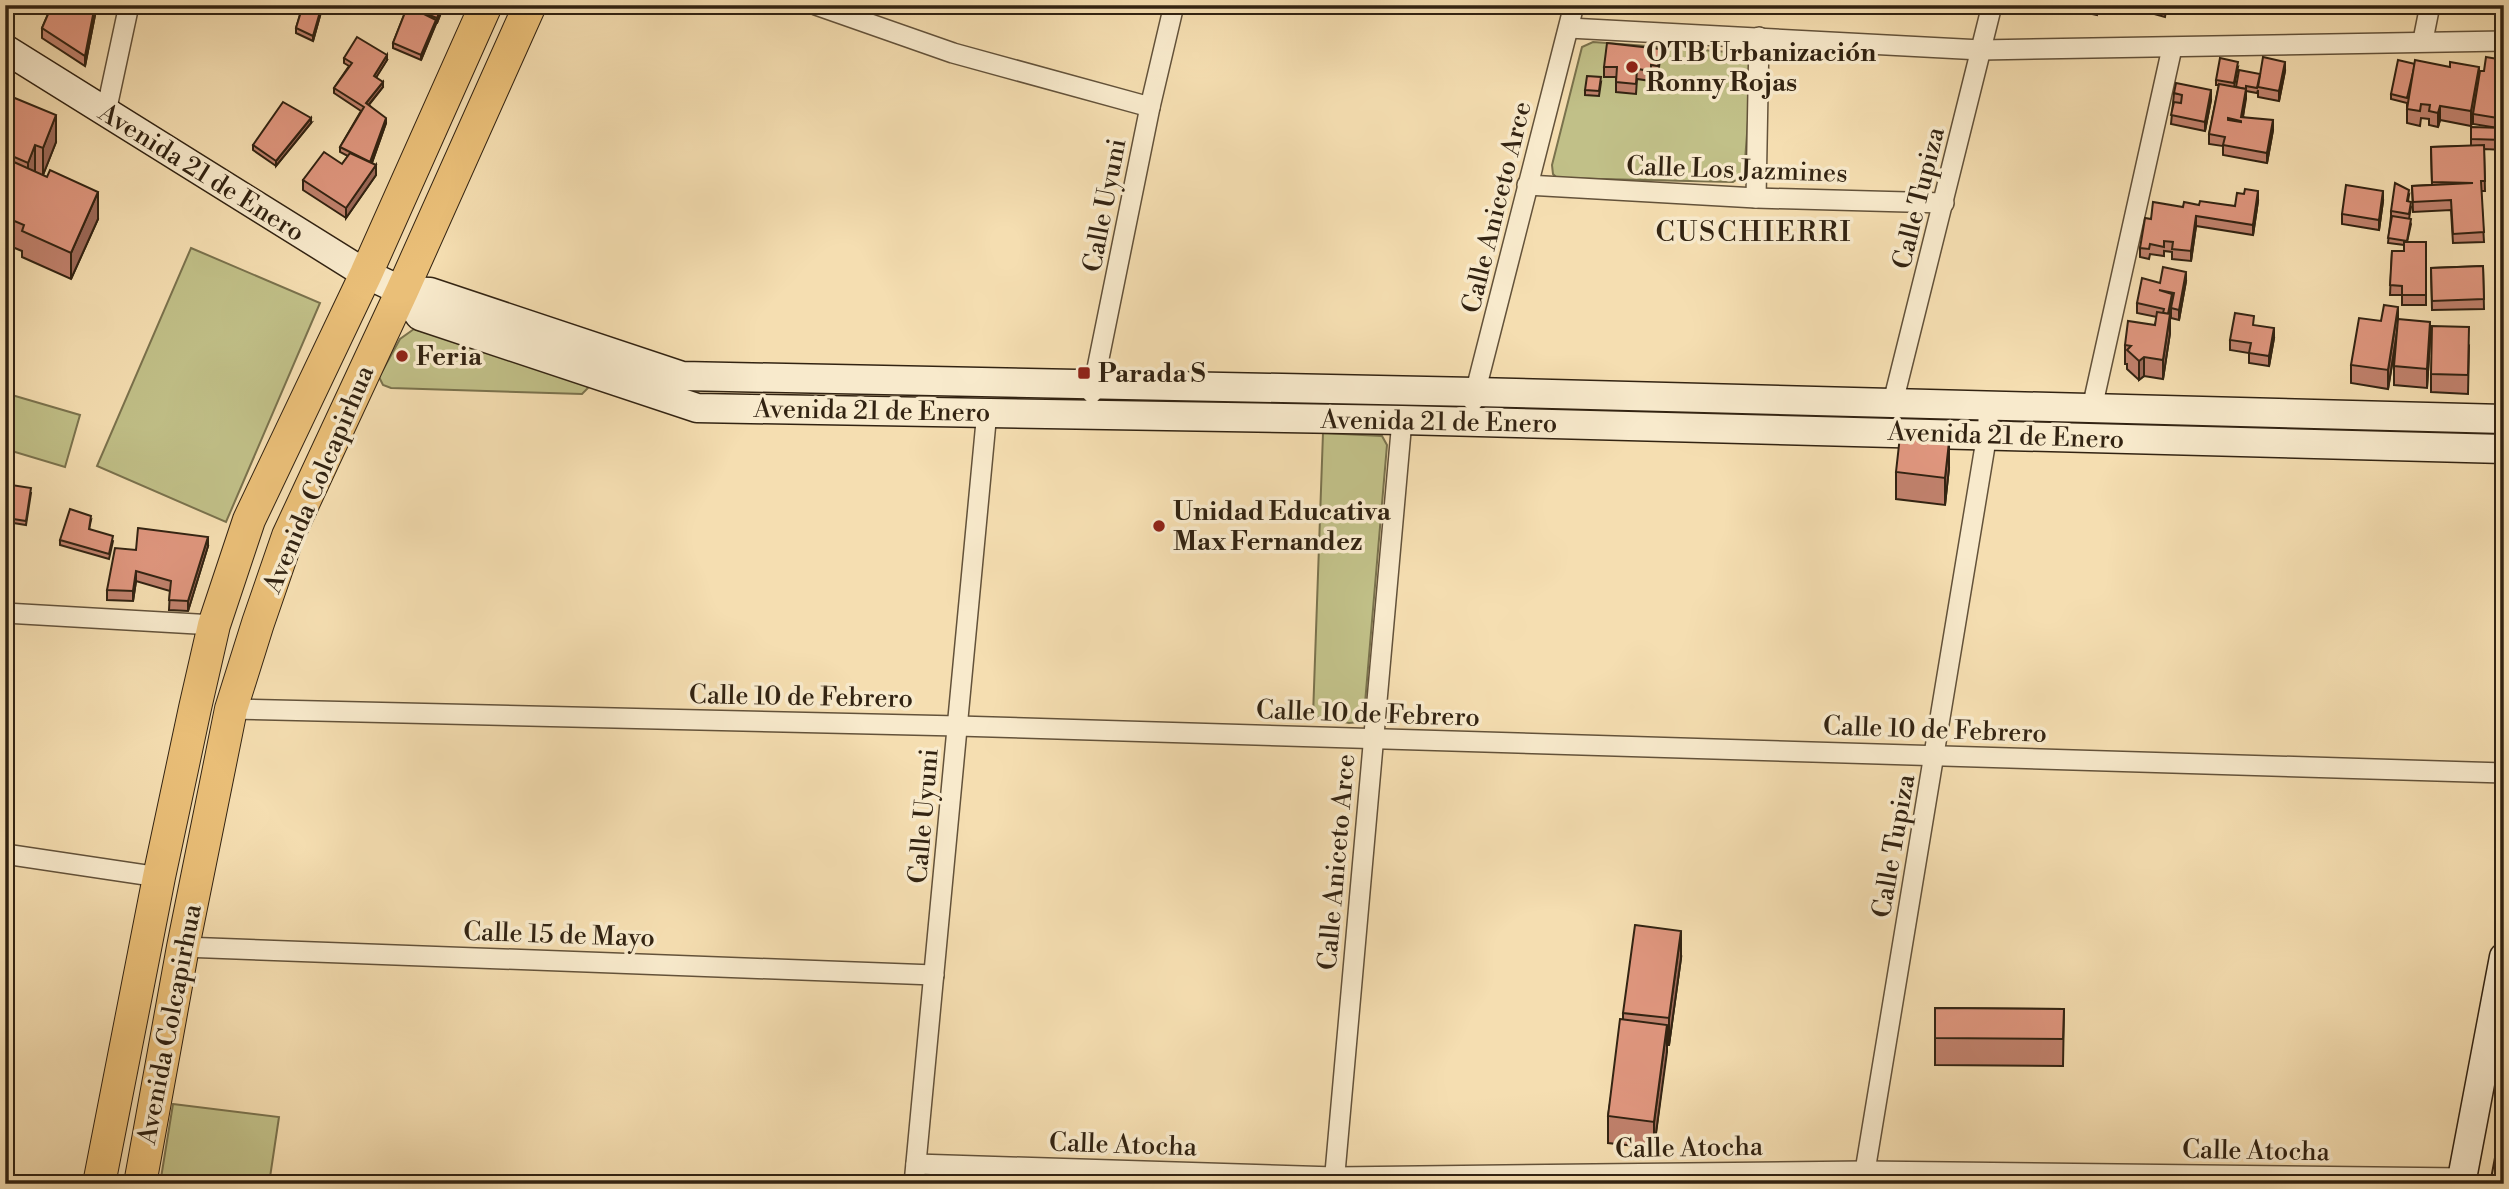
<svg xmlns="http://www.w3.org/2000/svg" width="2509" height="1189" font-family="'Libre Bodoni',serif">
<rect width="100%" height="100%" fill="#f5deb1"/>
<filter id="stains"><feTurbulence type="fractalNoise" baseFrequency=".00286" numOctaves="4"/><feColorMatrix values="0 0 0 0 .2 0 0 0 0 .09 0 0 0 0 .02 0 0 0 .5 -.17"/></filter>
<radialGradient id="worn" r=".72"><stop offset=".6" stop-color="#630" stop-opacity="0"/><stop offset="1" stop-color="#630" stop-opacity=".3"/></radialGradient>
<g fill="#c1c088" stroke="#7a724d" stroke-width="2">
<polygon points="1593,42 1742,53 1752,67 1744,174 1733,182 1557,178 1553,174 1552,165 1582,47"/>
<polygon points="191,248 320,303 226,522 97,466"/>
<polygon points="414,329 583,381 588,388 582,394 391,388 383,385 379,377 400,339"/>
<polygon points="5,393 80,415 65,467 5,449"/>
<polygon points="1323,433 1382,436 1387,445 1364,715 1359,722 1349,723 1313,716"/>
<polygon points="173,1104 279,1117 269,1184 160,1184"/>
</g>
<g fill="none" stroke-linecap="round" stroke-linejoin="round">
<polyline stroke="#a2b9b8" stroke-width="24" points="934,1183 950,1184"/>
<defs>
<g id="street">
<polyline points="816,5 953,53 1150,107"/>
<polyline points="1569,28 1981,50 2504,41"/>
<polyline points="2423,40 2430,5"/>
<polyline points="106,112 129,5"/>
<polyline points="1527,185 1756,198 1944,203"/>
<polyline points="1756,198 1759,37"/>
<polyline points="1092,393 1150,107 1174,5"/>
<polyline points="1473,401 1574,5"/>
<polyline points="1893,402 1992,5"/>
<polyline points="2092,408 2172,48"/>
<polyline points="5,613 214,625"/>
<polyline points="231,709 958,726 2504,773"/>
<polyline points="5,854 159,877"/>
<polyline points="183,947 934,975"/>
<polyline points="916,1164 1335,1177 1865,1171 2462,1178"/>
<polyline points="1865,1183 1865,1171 1987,434 1989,407"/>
<polyline points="914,1184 987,411"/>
<polyline points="1334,1184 1402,420"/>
</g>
<g id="secondary">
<polyline points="5,49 366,274 402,291 430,292 682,376 1475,392 2504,419"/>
<polyline points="402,291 420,316 697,408 1402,420 2504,449"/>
<polyline points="2461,1184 2504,957"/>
</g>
<g id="primary">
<polyline points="99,1184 159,877 195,708 214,625 249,520 366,274 486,5"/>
<polyline points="140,1184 183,947 231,709 258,623 288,536 402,291 530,5"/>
</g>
</defs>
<use href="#street" stroke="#63523a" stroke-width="22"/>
<use href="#secondary" stroke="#322312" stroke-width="31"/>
<use href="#primary" stroke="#322312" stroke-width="34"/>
<use href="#street" stroke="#f8eacc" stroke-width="19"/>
<use href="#secondary" stroke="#f8eacc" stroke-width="28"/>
<use href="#primary" stroke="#eabf78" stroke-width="32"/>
<polyline stroke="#322312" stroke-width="2" points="2490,1184 2504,1110"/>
</g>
<g fill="#c0816c" stroke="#322312" stroke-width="2">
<polygon points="52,5 97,5 85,66 42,38 42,28"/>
<polygon points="222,5 239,5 238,9"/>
<polygon points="303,5 323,5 313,41 296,33 296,28"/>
<polygon points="408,5 444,5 437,23 436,23 421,60 393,48 393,43"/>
<polygon points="2059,5 2099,5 2097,15 2059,7"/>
<polygon points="2122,5 2167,5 2165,17"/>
<polygon points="344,58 387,60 376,77 383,87 369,105 386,123 372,163 376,175 346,218 303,190 303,180 342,164 348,156 340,152 340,147 361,111 334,93 334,88 349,66 344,63"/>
<polygon points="1660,59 1658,76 1651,75 1651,81 1637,79 1636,94 1616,92 1616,77 1604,77 1604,67"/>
<polygon points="2504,60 2504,150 2484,149 2485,191 2481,191 2484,242 2453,243 2451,210 2413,212 2412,186 2432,185 2431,147 2471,146 2471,139 2492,127 2473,124 2473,116 2471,126 2440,120 2438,127 2429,125 2429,119 2421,118 2420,126 2407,123 2407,103 2391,99 2391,94 2479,76 2484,71"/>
<polygon points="2238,67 2234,87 2236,87 2260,74 2285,71 2279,101 2258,97 2258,90 2257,93 2246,91 2246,93 2243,117 2273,130 2267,163 2223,155 2223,146 2209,144 2209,134 2219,85 2216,85 2216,80"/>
<polygon points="1601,82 1599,96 1585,95 1585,90"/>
<polygon points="2174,93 2211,100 2205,131 2171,124"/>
<polygon points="5,94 56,142 43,175 98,219 71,279 22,257 22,251 5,244"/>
<polygon points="311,123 276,166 253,150 253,145"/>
<polygon points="2409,195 2408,201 2411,207 2409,219 2411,224 2407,242 2426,242 2426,305 2402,305 2402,295 2390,295 2392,251 2404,251 2404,245 2388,243 2391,216 2391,211"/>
<polygon points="2258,201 2253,235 2196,226 2191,261 2172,259 2172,252 2164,251 2164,256 2150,254 2149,259 2140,257 2140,248 2151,219 2183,207 2199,205 2235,206"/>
<polygon points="2383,201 2379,230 2342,224 2342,214"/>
<polygon points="2483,266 2484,309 2432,310 2431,268"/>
<polygon points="2186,281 2179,320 2171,318 2171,309 2170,314 2170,333 2163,379 2144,376 2139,380 2127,369 2127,364 2125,364 2125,345 2155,325 2157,317 2137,313 2137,303 2160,283"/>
<polygon points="2398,319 2430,340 2427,388 2394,385 2394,366 2396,341 2388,389 2351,383 2351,365 2381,321"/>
<polygon points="2504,337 2504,372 2500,371 2500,357"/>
<polygon points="2274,338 2269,366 2249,363 2249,353 2230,350 2230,340"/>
<polygon points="2469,346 2468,394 2431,392 2431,374"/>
<polygon points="1949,468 1945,505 1896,499 1896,472"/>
<polygon points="5,484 31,493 26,525 7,522 8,508 5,507"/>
<polygon points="91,520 89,529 113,541 109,559 60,545 60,540"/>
<polygon points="208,546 188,611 169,610 170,591 136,581 133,601 107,600 107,590 136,550"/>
<polygon points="1681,958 1669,1045 1667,1045 1654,1148 1608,1143 1608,1116 1623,1020 1623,1013"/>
<polygon points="1935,1008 2064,1009 2063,1066 1935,1065"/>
</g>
<g fill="#9c6958" stroke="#322312" stroke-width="2">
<polygon points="95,5 97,5 85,66 85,56"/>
<polygon points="322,5 323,5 313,41 313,36"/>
<polygon points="442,5 444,5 437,23 437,18"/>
<polygon points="436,20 436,24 421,60 421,55"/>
<polygon points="387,55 387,60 374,81 374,76"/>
<polygon points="2285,62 2285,71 2279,101 2279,91"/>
<polygon points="2479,67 2479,81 2471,126 2471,111"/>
<polygon points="383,82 383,87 366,108 366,103"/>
<polygon points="2246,86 2246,99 2241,127 2241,117"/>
<polygon points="2211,90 2211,100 2205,131 2205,122"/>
<polygon points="2440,106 2440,120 2438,127 2438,113"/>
<polygon points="56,115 56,142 43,175 43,148"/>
<polygon points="311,118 311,123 276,166 276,161"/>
<polygon points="386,118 386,123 370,168 370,163"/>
<polygon points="2273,120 2273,130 2267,163 2267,153"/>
<polygon points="35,145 35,172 28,189 28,163"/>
<polygon points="376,165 376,175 346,218 346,208"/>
<polygon points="2258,191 2258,201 2253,235 2253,225"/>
<polygon points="2383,191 2383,201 2379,230 2379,220"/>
<polygon points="98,192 98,219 71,279 71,253"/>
<polygon points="2196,216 2196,226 2191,261 2191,251"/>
<polygon points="2186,272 2186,281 2179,320 2179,310"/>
<polygon points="2172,294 2172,304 2168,324 2168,315"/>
<polygon points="2398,307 2398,326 2388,389 2388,370"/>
<polygon points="2170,314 2170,333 2163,379 2163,360"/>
<polygon points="2430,322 2430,340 2427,388 2427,369"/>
<polygon points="2274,328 2274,338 2269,366 2269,356"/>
<polygon points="2144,357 2144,376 2139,380 2139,361"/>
<polygon points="1949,442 1949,468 1945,505 1945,478"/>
<polygon points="208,537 208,546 188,611 188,601"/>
<polygon points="9,541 9,551 5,567 5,557"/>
<polygon points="136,571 136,581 133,601 133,591"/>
<polygon points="1681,931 1681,958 1669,1045 1669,1018"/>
<polygon points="1667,1025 1667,1052 1654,1148 1654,1122"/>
</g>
<g fill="#df967e" stroke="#322312" stroke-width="2" fill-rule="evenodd">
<polygon points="52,5 95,5 85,56 42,28"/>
<polygon points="303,5 322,5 313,36 296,28"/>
<polygon points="408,5 442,5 437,18 414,9 436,20 421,55 393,43"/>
<polygon points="357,37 387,55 374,76 383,82 366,103 386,118 370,162 340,147 364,107 334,88 352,63 344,58"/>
<polygon points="1607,43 1660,49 1658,66 1651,65 1651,71 1637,69 1636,84 1616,82 1617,67 1604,67"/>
<polygon points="2263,57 2285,62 2279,91 2258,87"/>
<polygon points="2486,57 2504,60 2504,119 2473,114 2480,71 2484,71"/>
<polygon points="2220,58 2238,62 2234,83 2216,80"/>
<polygon points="2398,60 2415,64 2407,98 2391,94"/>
<polygon points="2415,60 2450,67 2450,62 2479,67 2471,111 2440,106 2438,113 2429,111 2430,105 2421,104 2420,111 2407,109"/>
<polygon points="2239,70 2260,74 2257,88 2246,86 2246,89 2236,87"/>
<polygon points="1587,76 1601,77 1599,91 1585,90"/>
<polygon points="2176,83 2211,90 2205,122 2171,115 2174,102 2181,103 2182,95 2174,93"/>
<path d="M 2219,84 L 2246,89 L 2241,117 L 2273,120 L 2267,153 L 2223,145 L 2225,137 L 2209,134 ZM 2228,118 L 2241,121 L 2241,122 L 2228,120 Z"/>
<polygon points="5,94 56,115 43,148 35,145 28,163 5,153"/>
<polygon points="283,102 311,118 276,161 253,145"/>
<polygon points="2471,127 2504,128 2504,140 2471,139"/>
<polygon points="2484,145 2485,181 2481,181 2484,232 2453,234 2451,200 2413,202 2412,186 2473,183 2432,182 2431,147"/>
<polygon points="324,152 342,164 350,153 376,165 346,208 303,180"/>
<polygon points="5,158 47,177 50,170 98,192 71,253 22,231 24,225 5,217"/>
<polygon points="2395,183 2409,190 2407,201 2411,202 2409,214 2391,211"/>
<polygon points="2346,185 2383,191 2379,220 2342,214"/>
<polygon points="2245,189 2258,191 2253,225 2196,216 2191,251 2172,249 2173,242 2164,241 2164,247 2150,244 2149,249 2140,248 2145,218 2151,219 2153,202 2183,207 2184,202 2199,205 2200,201 2235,206 2237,193 2244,194"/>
<polygon points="2392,216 2411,219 2407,241 2388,238"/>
<polygon points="2404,242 2426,242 2426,295 2402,295 2402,286 2390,285 2392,251 2404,251"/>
<polygon points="2483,266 2484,299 2432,301 2431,268"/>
<polygon points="2163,267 2186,272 2179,310 2171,308 2174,293 2159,290 2172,294 2168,314 2163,313 2164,309 2137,303 2142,278 2160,283"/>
<polygon points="2384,305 2398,307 2388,370 2351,365 2359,318 2381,321"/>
<polygon points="2157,312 2170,314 2163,360 2144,357 2139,361 2127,350 2131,346 2125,345 2128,321 2155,325"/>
<polygon points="2235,313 2254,316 2253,325 2274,328 2269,356 2249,353 2251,343 2230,340"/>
<polygon points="2398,319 2430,322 2427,369 2394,366"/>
<polygon points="2432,326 2469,327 2468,375 2431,374"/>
<polygon points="2504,337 2504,358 2500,357"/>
<polygon points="1900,436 1949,442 1945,478 1896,472"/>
<polygon points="5,484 31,488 26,521 7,518 9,503 5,502"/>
<polygon points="70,509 91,516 89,529 113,536 109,554 60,540"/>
<polygon points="138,528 208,537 188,601 169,600 171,581 136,571 133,591 107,590 115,548 136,550"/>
<polygon points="5,541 9,541 5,557"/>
<polygon points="1635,925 1681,931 1669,1018 1623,1013"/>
<polygon points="1935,1008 2064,1009 2063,1039 1935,1038"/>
<polygon points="1620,1019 1667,1025 1654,1122 1608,1116"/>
</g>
<g fill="#8f2418" stroke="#f8eacc" stroke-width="2.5">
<circle cx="1632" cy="67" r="7"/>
<circle cx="402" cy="356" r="7"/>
<rect x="1077" y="366" width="14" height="14" rx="3.5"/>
<circle cx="1159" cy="526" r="7"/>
</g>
<g text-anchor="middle" stroke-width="7" stroke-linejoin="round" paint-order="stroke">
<g font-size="26" font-weight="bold" fill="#322312" stroke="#f8eacc" text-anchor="start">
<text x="1646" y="61">OTB Urbanización<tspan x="1646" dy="30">Ronny Rojas</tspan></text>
<text x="416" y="365">Feria</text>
<text x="1098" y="382">Parada S</text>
<text x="1173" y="520">Unidad Educativa<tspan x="1173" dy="30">Max Fernandez</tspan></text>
</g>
<g font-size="26" fill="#322312" stroke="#f8eacc">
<text transform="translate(1737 169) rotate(2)" y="9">Calle Los Jazmines</text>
<text transform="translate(202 172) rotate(32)" y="9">Avenida 21 de Enero</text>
<text transform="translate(1918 198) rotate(-76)" y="9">Calle Tupiza</text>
<text transform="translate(1104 205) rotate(-79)" y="9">Calle Uyuni</text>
<text transform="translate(1496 207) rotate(-76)" y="9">Calle Aniceto Arce</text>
<text transform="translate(872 410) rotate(1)" y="9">Avenida 21 de Enero</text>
<text transform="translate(1439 421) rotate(1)" y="9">Avenida 21 de Enero</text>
<text transform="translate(2006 435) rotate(2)" y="9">Avenida 21 de Enero</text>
<text transform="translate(318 479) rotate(-67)" y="9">Avenida Colcapirhua</text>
<text transform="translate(801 696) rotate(1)" y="9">Calle 10 de Febrero</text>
<text transform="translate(1368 713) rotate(2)" y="9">Calle 10 de Febrero</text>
<text transform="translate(1935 729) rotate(2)" y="9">Calle 10 de Febrero</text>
<text transform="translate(923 816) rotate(-85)" y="9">Calle Uyuni</text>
<text transform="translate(1893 846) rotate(-80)" y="9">Calle Tupiza</text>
<text transform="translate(1336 862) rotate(-85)" y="9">Calle Aniceto Arce</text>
<text transform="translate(559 934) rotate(2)" y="9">Calle 15 de Mayo</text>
<text transform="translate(169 1024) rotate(-79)" y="9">Avenida Colcapirhua</text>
<text transform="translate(1123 1144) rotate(2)" y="9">Calle Atocha</text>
<text transform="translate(1689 1147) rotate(-1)" y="9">Calle Atocha</text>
<text transform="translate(2256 1150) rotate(1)" y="9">Calle Atocha</text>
</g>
<g font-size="28" letter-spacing="2" fill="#322312" stroke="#f8eacc">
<text x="1754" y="241">CUSCHIERRI</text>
</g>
</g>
<rect width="2509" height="1189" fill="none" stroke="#f5deb1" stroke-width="28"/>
<rect x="7" y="7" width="2495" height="1175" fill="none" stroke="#322312" stroke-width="3.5"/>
<rect x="14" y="14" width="2481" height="1161" fill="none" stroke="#322312" stroke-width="2"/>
<rect width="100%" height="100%" filter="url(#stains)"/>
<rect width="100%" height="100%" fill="url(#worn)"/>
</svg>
